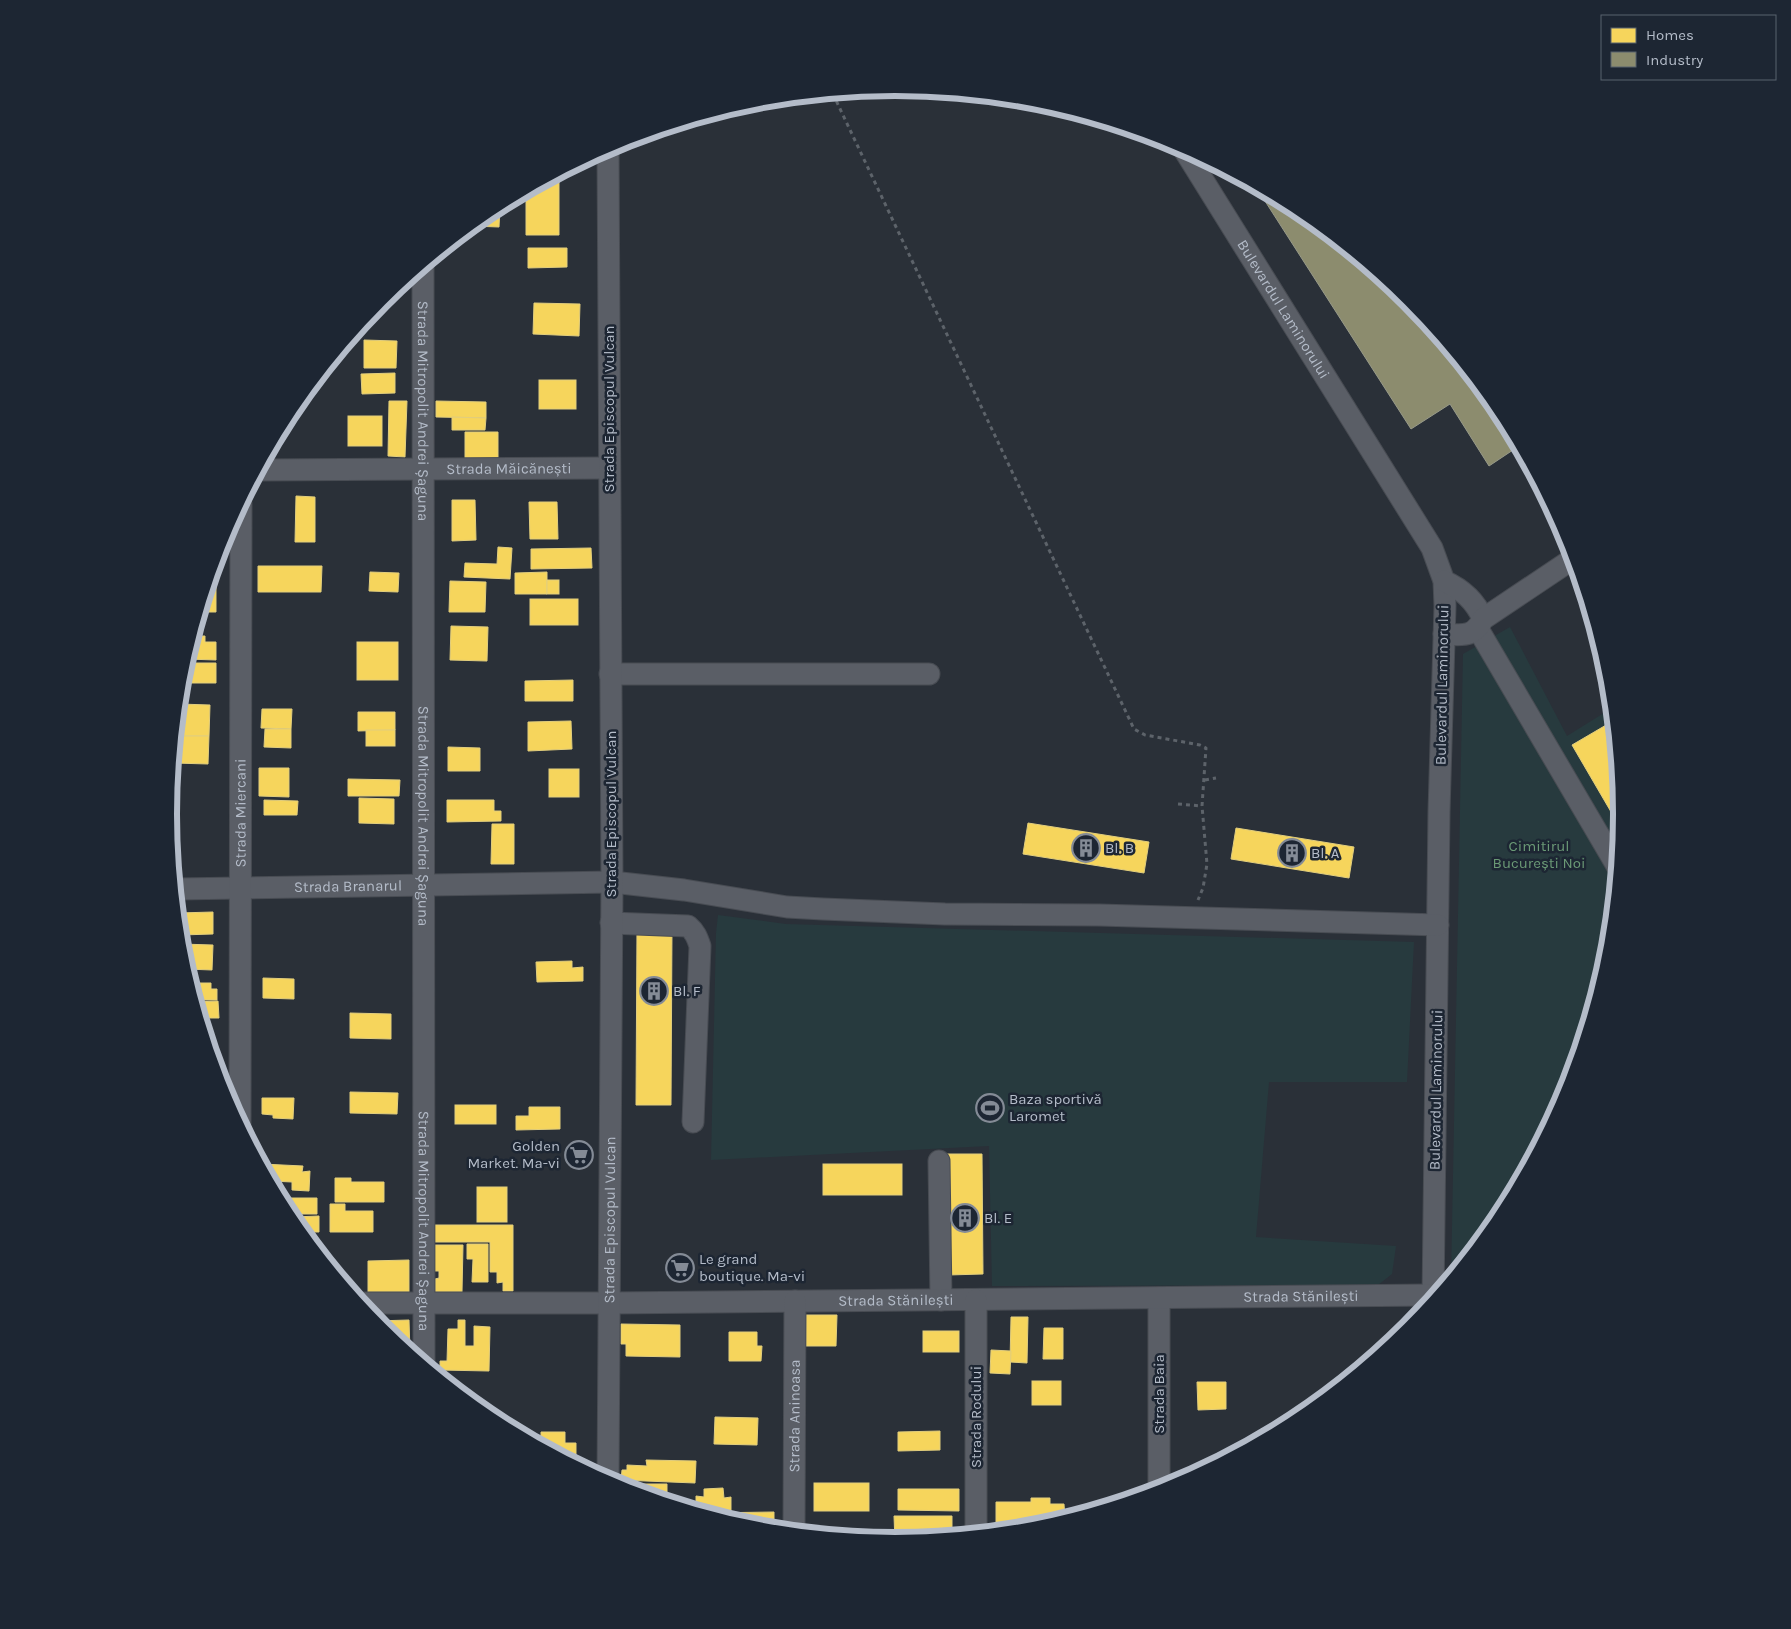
<svg xmlns="http://www.w3.org/2000/svg" width="1791" height="1629" font-family="Karla,sans-serif">
<rect width="100%" height="100%" fill="#2a3038"/>
<g fill="#273a3e">
<polygon points="1510,627 1567,736 1612,708 1622,815 1608,957 1567,1093 1500,1219 1451,1279 1463,654"/>
<polygon points="718,915 786,924 1414,942 1407,1082 1269,1082 1256,1237 1396,1246 1392,1274 1378,1285 992,1286 989,1146 711,1160 716,933"/>
</g>
<g fill="#f6d55c" stroke="#e2ce7d">
<polygon points="559,182 559,235 526,235 526,192 543,183"/>
<polygon points="500,206 499,227 472,226 492,210"/>
<polygon points="528,248 567,248 567,267 528,268"/>
<polygon points="534,303 580,304 579,336 533,334"/>
<polygon points="364,340 397,341 396,368 364,368"/>
<polygon points="395,373 395,393 362,394 361,374"/>
<rect x="539" y="380" width="37" height="29"/>
<polygon points="389,401 407,401 405,457 388,456"/>
<polygon points="436,401 486,402 486,418 436,417"/>
<rect x="348" y="416" width="34" height="30"/>
<polygon points="452,417 486,418 485,430 452,430"/>
<polygon points="465,432 498,432 498,459 465,458"/>
<polygon points="296,496 315,497 315,542 295,542"/>
<polygon points="452,500 475,500 476,540 452,541"/>
<polygon points="529,502 557,502 558,539 530,539"/>
<polygon points="498,547 512,548 510,579 464,577 465,563 497,564"/>
<polygon points="591,548 592,568 531,569 531,549"/>
<polygon points="258,566 322,566 321,592 258,592"/>
<polygon points="370,572 399,573 398,592 369,591"/>
<polygon points="547,572 547,594 515,594 515,573"/>
<polygon points="212,576 216,576 216,612 201,612"/>
<rect x="547" y="580" width="12" height="14"/>
<polygon points="450,581 486,582 485,612 449,612"/>
<rect x="530" y="599" width="48" height="26"/>
<polygon points="451,626 488,627 487,661 450,660"/>
<polygon points="194,636 205,636 205,642 216,642 216,660 186,659"/>
<rect x="357" y="642" width="41" height="38"/>
<polygon points="185,663 216,663 216,683 182,683"/>
<polygon points="573,680 573,701 525,701 525,681"/>
<polygon points="179,704 210,705 209,736 176,736"/>
<polygon points="262,709 292,709 291,729 261,728"/>
<polygon points="358,712 395,712 395,730 358,731"/>
<polygon points="571,721 572,749 528,751 528,722"/>
<polygon points="1613,721 1617,762 1611,766 1619,780 1622,815 1621,829 1572,745"/>
<polygon points="265,729 291,729 291,748 264,747"/>
<rect x="366" y="730" width="29" height="16"/>
<polygon points="176,736 209,736 208,764 174,763"/>
<polygon points="448,747 480,748 480,771 448,771"/>
<polygon points="259,768 289,768 289,797 259,796"/>
<rect x="549" y="769" width="30" height="28"/>
<polygon points="348,779 400,780 399,796 348,796"/>
<polygon points="359,798 394,799 394,824 359,823"/>
<polygon points="264,800 298,801 297,815 264,815"/>
<polygon points="447,800 494,800 494,811 501,811 501,821 447,822"/>
<polygon points="1028,823 1149,842 1144,873 1023,854"/>
<polygon points="492,824 514,824 514,864 491,864"/>
<polygon points="1236,828 1354,847 1349,878 1231,859"/>
<polygon points="213,912 213,934 180,935 178,913"/>
<polygon points="637,928 672,928 671,1105 636,1105"/>
<polygon points="181,944 213,945 212,970 186,969 182,956"/>
<polygon points="572,961 572,968 583,967 583,981 537,982 536,962"/>
<polygon points="263,978 294,979 294,999 263,998"/>
<polygon points="193,983 211,983 211,989 217,989 217,1000 196,1000 192,988"/>
<polygon points="218,1001 219,1018 201,1018 196,1002"/>
<polygon points="350,1013 391,1014 391,1039 350,1038"/>
<polygon points="350,1092 398,1093 397,1114 350,1113"/>
<polygon points="262,1098 294,1098 293,1119 273,1118 273,1115 262,1114"/>
<rect x="455" y="1105" width="41" height="19"/>
<polygon points="529,1107 560,1107 560,1129 516,1130 516,1116 529,1116"/>
<polygon points="947,1154 982,1154 983,1274 948,1275"/>
<polygon points="262,1164 303,1166 302,1172 310,1171 309,1191 292,1190 292,1182 271,1181"/>
<rect x="823" y="1164" width="79" height="31"/>
<polygon points="335,1178 351,1178 351,1182 384,1182 384,1202 335,1202"/>
<rect x="477" y="1187" width="30" height="35"/>
<polygon points="280,1198 317,1198 317,1214 289,1214"/>
<polygon points="330,1204 345,1204 345,1211 373,1211 373,1232 330,1232"/>
<polygon points="319,1216 319,1232 302,1232 293,1220 293,1217"/>
<polygon points="434,1225 513,1225 513,1291 503,1291 503,1282 497,1283 497,1272 490,1272 490,1242 434,1242"/>
<polygon points="467,1244 488,1244 488,1282 472,1282 473,1259 467,1259"/>
<polygon points="434,1245 463,1245 462,1292 435,1292 435,1279 439,1278 439,1271 434,1271"/>
<polygon points="409,1260 409,1292 368,1292 368,1261"/>
<polygon points="806,1315 837,1315 836,1346 806,1346"/>
<polygon points="1011,1317 1028,1317 1027,1363 1010,1362"/>
<polygon points="409,1320 410,1352 381,1328 375,1321"/>
<polygon points="458,1320 465,1320 465,1346 474,1346 474,1326 490,1327 489,1371 440,1370 440,1361 447,1361 448,1329 458,1329"/>
<polygon points="621,1324 680,1325 680,1357 626,1356 626,1344 621,1344"/>
<polygon points="1044,1328 1063,1328 1063,1359 1043,1359"/>
<rect x="923" y="1331" width="36" height="21"/>
<polygon points="729,1332 757,1332 757,1346 762,1346 761,1361 729,1361"/>
<polygon points="991,1350 1011,1351 1010,1374 990,1373"/>
<rect x="1032" y="1381" width="29" height="24"/>
<polygon points="1197,1382 1226,1382 1226,1409 1198,1410"/>
<polygon points="715,1417 758,1418 757,1445 714,1444"/>
<polygon points="940,1431 940,1450 898,1451 898,1432"/>
<polygon points="541,1432 565,1432 565,1443 576,1443 576,1458 564,1458 541,1445"/>
<polygon points="566,1459 585,1459 585,1469"/>
<polygon points="646,1460 696,1461 695,1483 621,1480 622,1470 627,1470 627,1465 647,1466"/>
<rect x="814" y="1483" width="55" height="28"/>
<polygon points="626,1484 667,1484 667,1501 626,1489"/>
<polygon points="723,1488 724,1498 731,1497 731,1513 704,1513 696,1510 696,1496 704,1497 704,1489"/>
<polygon points="898,1489 959,1489 959,1511 898,1510"/>
<polygon points="1031,1498 1050,1498 1050,1504 1064,1504 1065,1519 1053,1523 996,1524 996,1502 1031,1502"/>
<polygon points="774,1512 774,1530 753,1527 704,1513"/>
<polygon points="894,1516 952,1516 952,1536 895,1541"/>
</g>
<polygon fill="#8c8c6e" stroke="#989a89" points="1256,187 1300,210 1410,301 1500,411 1519,446 1489,466 1450,404 1411,429"/>
<g fill="none" stroke-linecap="round" stroke-linejoin="round">
<defs>
<g id="minor">
<path id="s1" d="M 1183,148 L 1432,548 L 1444,581 L 1445,606 L 1439,812 L 1433,1300"/>
<path id="s2" d="M 423,267 L 424,1364"/>
<path id="s3" d="M 259,470 L 609,468"/>
<path d="M 1444,581 C 1462,589 1475,600 1483,619"/>
<polyline points="1478,629 1617,866"/>
<path d="M 1444,634 C 1463,635 1473,638 1483,619 L 1574,558"/>
<polyline points="610,674 929,674"/>
<path id="s4" d="M 176,889 L 612,882 L 684,890 L 787,907 L 823,909 L 945,914 L 1099,915 L 1438,925"/>
<path d="M 611,923 L 688,926 C 695,932 697,937 700,946 L 693,1122"/>
<path id="s5" d="M 240,1123 L 241,504"/>
<polyline points="939,1161 941,1300"/>
<polyline points="1159,1298 1159,1491"/>
<path id="s6" d="M 360,1303 L 610,1303 L 1433,1295"/>
<path id="s7" d="M 608,1481 L 612,882 L 608,148"/>
<path id="s8" d="M 794,1532 L 795,1301"/>
<polyline points="976,1534 976,1300"/>
</g>
</defs>
<use href="#minor" stroke="#484c53" stroke-width="23"/>
<g stroke="#5d636a" stroke-width="3" stroke-dasharray="4 4" stroke-linecap="butt">
<polyline points="833,94 1134,729 1145,735 1200,745 1206,748 1202,806 1207,864 1203,888 1198,900"/>
<polyline points="1205,780 1216,778"/>
<polyline points="1178,804 1202,806"/>
</g>
<use href="#minor" stroke="#5a5e66" stroke-width="21"/>
</g>
<defs>
<symbol id="building-ring" viewBox="-11 -11 22 22"><circle r="9.5" fill="#1d2633" stroke="#848b96" stroke-width="1.5"/><path d="M-4-6H4V6H1V3H-1V6H-4ZM-2.5-4.3h1.7v1.8h-1.7ZM.8-4.3h1.7v1.8H.8ZM-2.5-1h1.7V.8h-1.7ZM.8-1h1.7V.8H.8Z" fill="#848b96"/></symbol>
<symbol id="stadium-ring" viewBox="-11 -11 22 22"><circle r="9.5" fill="#1d2633" stroke="#848b96" stroke-width="1.5"/><path d="M0-5a6.5 5 0 1 0 0 10a6.5 5 0 1 0 0-10ZM-3.5-1.8h7v3.6h-7Z" fill="#848b96"/></symbol>
<symbol id="supermarket-ring" viewBox="-11 -11 22 22"><circle r="9.5" fill="#1d2633" stroke="#848b96" stroke-width="1.5"/><path d="M-6-5.5h2.5l.6 2H6L4.5 2H-2.5L-4.4-4H-6ZM-1.5 3.2a1.3 1.3 0 1 0 .1 0ZM3 3.2a1.3 1.3 0 1 0 .1 0Z" fill="#848b96"/></symbol>
</defs>
<g fill-rule="evenodd">
<use href="#building-ring" x="1070" y="832" width="32" height="32"/>
<use href="#building-ring" x="1276" y="837" width="32" height="32"/>
<use href="#building-ring" x="638" y="975" width="32" height="32"/>
<use href="#stadium-ring" x="974" y="1092" width="32" height="32"/>
<use href="#supermarket-ring" x="563" y="1139" width="32" height="32"/>
<use href="#building-ring" x="949" y="1202" width="32" height="32"/>
<use href="#supermarket-ring" x="664" y="1252" width="32" height="32"/>
</g>
<g text-anchor="middle" stroke-width="5" stroke-linejoin="round" paint-order="stroke">
<g font-size="15" fill="#b4bcc9" stroke="#1d2633">
<text dy="5" stroke="none"><textPath href="#s1" startOffset="190">Bulevardul Laminorului</textPath></text>
<text transform="translate(609 409) rotate(-90)" y="5">Strada Episcopul Vulcan</text>
<text dy="5" stroke="none"><textPath href="#s2" startOffset="144">Strada Mitropolit Andrei Șaguna</textPath></text>
<text dy="5" stroke="none"><textPath href="#s3" startOffset="250">Strada Măicănești</textPath></text>
<text transform="translate(1442 685) rotate(-89)" y="5">Bulevardul Laminorului</text>
<text dy="5" stroke="none"><textPath href="#s5" startOffset="310">Strada Miercani</textPath></text>
<text transform="translate(611 814) rotate(-90)" y="5">Strada Episcopul Vulcan</text>
<text dy="5" stroke="none"><textPath href="#s2" startOffset="549">Strada Mitropolit Andrei Șaguna</textPath></text>
<text dy="5" stroke="none"><textPath href="#s4" startOffset="172">Strada Branarul</textPath></text>
<text transform="translate(1436 1090) rotate(-89)" y="5">Bulevardul Laminorului</text>
<text dy="5" stroke="none"><textPath href="#s7" startOffset="261">Strada Episcopul Vulcan</textPath></text>
<text dy="5" stroke="none"><textPath href="#s2" startOffset="954">Strada Mitropolit Andrei Șaguna</textPath></text>
<text dy="5" stroke="none"><textPath href="#s6" startOffset="941">Strada Stănilești</textPath></text>
<text dy="5" stroke="none"><textPath href="#s6" startOffset="536">Strada Stănilești</textPath></text>
<text transform="translate(1159 1394) rotate(-90)" y="5">Strada Baia</text>
<text dy="5" stroke="none"><textPath href="#s8" startOffset="116">Strada Aninoasa</textPath></text>
<text transform="translate(976 1417) rotate(-90)" y="5">Strada Rodului</text>
</g>
<g font-size="15" fill="#6b9a76" stroke="#1d2633">
<text x="1539" y="851">Cimitirul<tspan x="1539" dy="17">București Noi</tspan></text>
</g>
<g font-size="15" fill="#b4bcc9" stroke="#1d2633" text-anchor="start">
<text x="1105" y="853">Bl. B</text>
<text x="1311" y="858">Bl. A</text>
<text x="673" y="996">Bl. F</text>
<text x="1009" y="1104">Baza sportivă<tspan x="1009" dy="17">Laromet</tspan></text>
<text x="560" y="1151" text-anchor="end">Golden<tspan x="560" dy="17">Market. Ma-vi</tspan></text>
<text x="984" y="1223">Bl. E</text>
<text x="699" y="1264">Le grand<tspan x="699" dy="17">boutique. Ma-vi</tspan></text>
</g>
</g>
<path d="M0 0H1791V1629H0ZM177 814a718 718 0 1 1 1436 0a718 718 0 1 1-1436 0Z" fill="#1d2633" fill-rule="evenodd"/>
<path fill="none" stroke="#b4bcc9" stroke-width="6" d="M177 814a718 718 0 1 1 1436 0a718 718 0 1 1-1436 0Z"/>
<rect x="1601" y="15" width="175" height="65" fill="#1d2633" stroke="#59626f"/>
<rect x="1611" y="28" width="25" height="15" fill="#f6d55c" stroke="#59626f"/>
<text x="1646" y="40" font-size="15" fill="#b4bcc9">Homes</text>
<rect x="1611" y="52" width="25" height="15" fill="#8c8c6e" stroke="#59626f"/>
<text x="1646" y="65" font-size="15" fill="#b4bcc9">Industry</text>
</svg>
